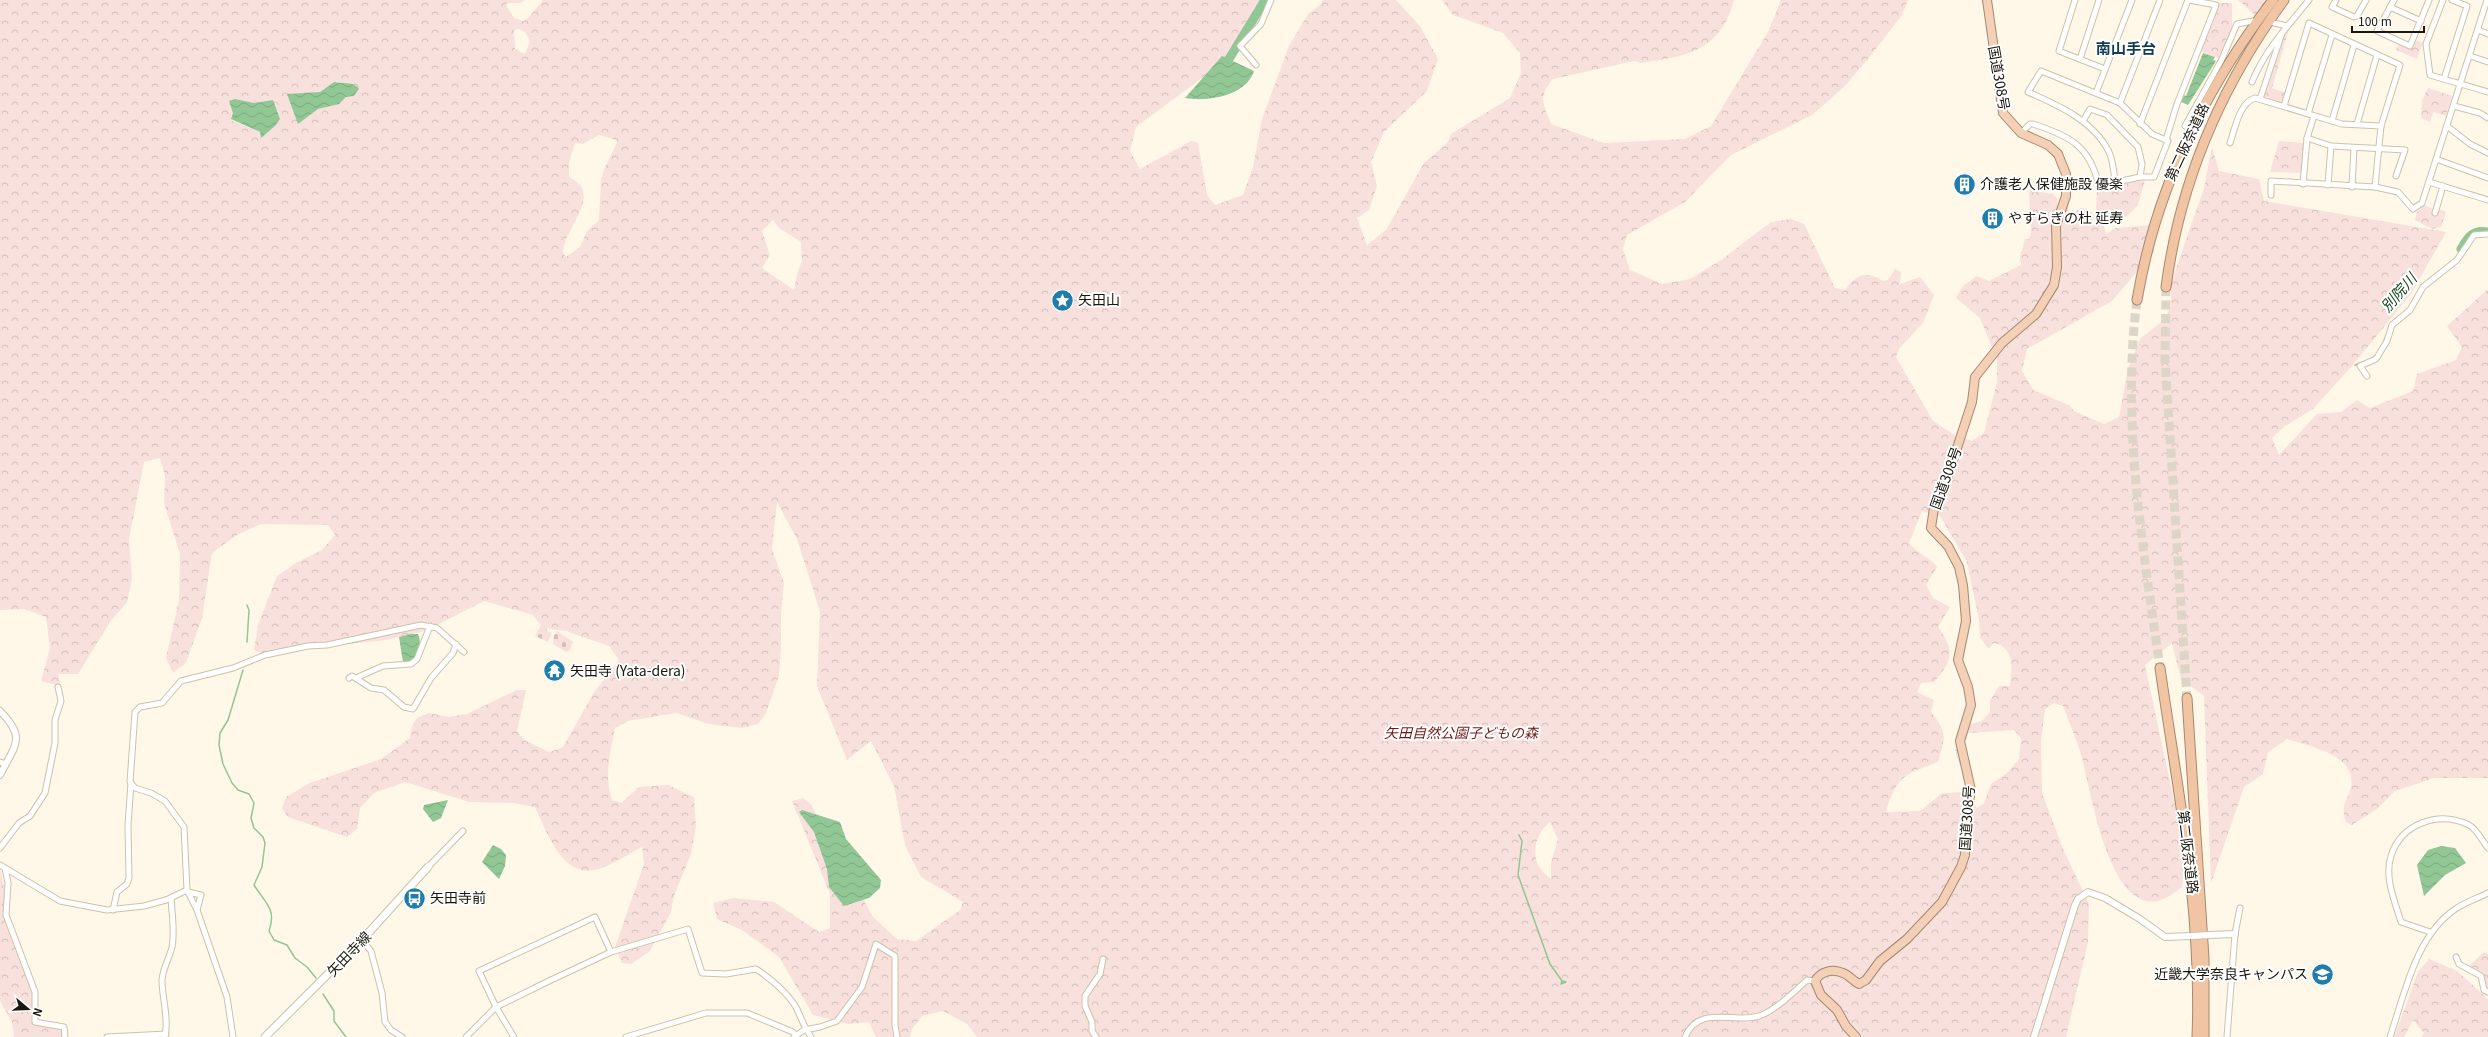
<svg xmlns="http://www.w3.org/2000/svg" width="2488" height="1037" font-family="Georgia,'Noto Sans JP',serif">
<defs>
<pattern id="forest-crowns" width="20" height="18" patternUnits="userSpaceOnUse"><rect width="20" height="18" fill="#f8e0dc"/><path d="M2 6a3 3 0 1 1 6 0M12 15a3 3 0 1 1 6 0" fill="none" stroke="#d4bfbc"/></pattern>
<pattern id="cemetery-stones" width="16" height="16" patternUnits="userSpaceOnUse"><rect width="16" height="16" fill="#f8e0dc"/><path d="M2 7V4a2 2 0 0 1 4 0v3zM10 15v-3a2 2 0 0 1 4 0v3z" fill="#d4bfbc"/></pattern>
<pattern id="water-waves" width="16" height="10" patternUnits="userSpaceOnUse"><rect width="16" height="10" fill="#90c794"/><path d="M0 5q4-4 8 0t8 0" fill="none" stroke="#7caa7e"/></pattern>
</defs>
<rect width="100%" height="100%" fill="#fff8e9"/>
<g fill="url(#forest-crowns)" fill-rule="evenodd">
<path d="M 0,0 L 525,0 L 520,3 L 507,3 L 506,5 L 514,18 L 523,21 L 529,17 L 543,0 L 1271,0 L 1261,24 L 1234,54 L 1136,127 L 1130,151 L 1140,169 L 1191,141 L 1198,143 L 1207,195 L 1215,205 L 1243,195 L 1253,167 L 1262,119 L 1289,46 L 1308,14 L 1321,4 L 1323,0 L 1396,0 L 1420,26 L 1438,59 L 1427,91 L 1384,132 L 1371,162 L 1377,186 L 1369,210 L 1357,218 L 1367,245 L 1386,230 L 1424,163 L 1448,142 L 1451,134 L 1510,98 L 1521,73 L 1520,53 L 1503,33 L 1453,15 L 1442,0 L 1734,0 C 1720,52 1687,56 1641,63 L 1634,61 L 1553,79 C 1537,97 1544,105 1551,124 L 1604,143 L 1685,139 L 1711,126 L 1768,32 L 1781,0 L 1908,0 L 1902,15 L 1868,59 L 1844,87 L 1812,115 L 1731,155 L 1685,202 L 1627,235 L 1623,249 L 1630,270 L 1662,284 L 1690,279 L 1721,260 L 1771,222 L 1791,219 L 1804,224 L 1835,288 L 1845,290 C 1855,275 1867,270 1883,281 L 1888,280 L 1895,269 L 1901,272 L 1900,284 L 1920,277 L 1934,295 L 1923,323 L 1899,349 L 1896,357 L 1933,421 L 1956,436 L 1972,441 L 1984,433 L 1997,382 L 1997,360 L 1980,318 L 1956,298 L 1963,286 L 1977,276 L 1989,281 L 2021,265 L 2020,257 L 2025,239 L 2029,239 L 2031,233 L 2029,190 L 2052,194 L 2058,199 L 2055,221 L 2067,208 L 2072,214 L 2081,208 L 2088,209 L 2094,215 L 2092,224 L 2104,225 L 2106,234 L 2116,228 L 2152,225 L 2154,252 L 2112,301 L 2027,349 L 2022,371 L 2033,390 L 2069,405 L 2074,411 L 2104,424 L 2119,417 L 2128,369 L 2140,339 L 2165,319 L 2171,306 L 2171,283 L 2204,188 L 2212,147 L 2219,171 L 2259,179 L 2264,201 L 2446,232 L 2411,294 L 2352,366 L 2313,409 L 2285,426 L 2272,438 L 2279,455 L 2317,414 L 2341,412 L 2357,400 L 2370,408 L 2413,391 L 2417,374 L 2456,360 L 2462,347 L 2447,326 L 2488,289 L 2488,778 L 2434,778 L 2395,791 L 2377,809 L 2352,825 L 2346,822 C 2340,806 2347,802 2351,787 C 2357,754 2308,746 2287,739 L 2268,752 L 2263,774 L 2244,787 L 2211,883 L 2204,696 L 2181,679 L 2172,643 L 2145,665 L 2177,815 L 2185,860 L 2182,887 C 2171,895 2161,904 2147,901 C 2106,894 2090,788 2081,754 C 2076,738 2069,722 2063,706 L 2054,703 L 2045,709 L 2041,742 L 2042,793 L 2064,851 L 2089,904 L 2088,942 L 2066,1037 L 977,1037 L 967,1024 L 943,1011 L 922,1016 L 912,1029 L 910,1037 L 876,1037 L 869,1022 L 848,1024 L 813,1015 L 779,957 L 742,930 L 717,919 L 713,903 L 734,898 L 774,902 L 819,932 L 830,928 L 830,894 L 792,801 L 803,798 L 810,803 L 873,917 L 897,939 L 916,941 L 960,910 L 963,902 L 921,877 L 905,845 L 894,786 L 871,741 L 847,760 L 817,686 L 820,612 L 797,539 L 777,502 L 772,549 L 784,583 L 781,613 L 781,647 L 779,676 L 766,713 L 758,724 L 742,728 L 709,724 L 676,713 L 628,721 L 615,728 C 610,753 604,776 612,800 L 621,803 L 639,787 L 668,785 L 694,797 L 696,826 L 691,854 L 674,896 L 671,912 L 650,951 L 631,964 L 622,963 L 615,947 L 644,864 L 642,847 C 628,854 611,866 595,870 C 561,877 547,831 535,807 L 514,803 L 469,802 L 405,782 L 374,793 L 360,808 L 357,829 L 347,837 L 288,817 L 282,808 L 286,797 L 310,783 L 381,759 L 410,738 L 412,726 L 417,718 L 429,713 L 449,717 L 467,714 L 517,690 L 526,690 L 517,731 L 524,740 L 549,752 L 563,747 L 593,694 L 619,660 L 609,646 L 566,631 L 543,628 L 533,615 L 484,601 L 425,631 L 386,640 L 262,653 L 254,650 L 258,625 L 277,576 L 296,563 L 322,550 L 335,535 L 328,525 L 261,524 L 237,535 L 212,553 L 202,618 L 186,663 L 173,673 L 166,658 L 179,600 L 180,554 L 164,503 L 165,476 L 160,458 L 144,462 L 129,539 L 132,579 L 127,602 L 110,622 L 78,674 L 58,674 L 61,686 L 41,681 L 50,648 L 46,617 L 24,609 L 0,610 ZM 519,29 L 525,32 L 530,41 L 525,54 L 515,49 L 514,30 ZM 334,82 L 350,83 L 359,89 L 354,96 L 346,97 L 339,104 L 318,109 L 298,124 L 320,92 ZM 273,100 L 275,126 L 261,137 L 260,132 L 231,120 L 233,113 L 245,102 L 264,103 ZM 599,135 L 616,140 L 617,143 L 605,167 L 601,179 L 599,220 L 587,231 L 580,247 L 566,257 L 563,253 C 564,227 605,194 569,177 L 569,162 L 575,143 L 583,144 ZM 773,220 L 779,228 L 801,242 L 802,261 L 797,274 L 794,290 L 762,268 L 770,255 L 762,231 ZM 1922,511 L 1940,516 L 1967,562 L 1979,620 L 1980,638 L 1989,649 L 1993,643 C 2015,646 2012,669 2010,686 L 1999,686 L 1990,701 L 1990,712 L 1982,721 L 1971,724 L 1973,710 L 1967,707 C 1957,731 1950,741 1960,766 L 1970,768 L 1964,739 L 1969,733 L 2014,730 L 2021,738 L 2019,759 L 2007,773 L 1991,784 L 1984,803 L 1977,808 L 1966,792 L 1942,793 L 1920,811 L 1886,812 C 1896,776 1906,774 1938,762 C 1945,737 1948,733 1931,712 L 1934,700 L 1917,692 L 1921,683 L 1934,682 C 1952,661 1956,651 1938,627 L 1950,607 L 1933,598 L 1926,585 L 1937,567 C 1929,557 1917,553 1909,543 ZM 1550,822 L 1558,839 L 1551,863 L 1551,879 C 1547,876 1543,872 1540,868 C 1530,853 1537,831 1550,822 Z"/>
<polygon points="2238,0 2268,0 2257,17"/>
<polygon points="2218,3 2232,3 2232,29 2218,58 2200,51"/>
<polygon points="2289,29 2272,88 2286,93 2283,101 2280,103 2263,96 2285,33"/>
<polygon points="2415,40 2423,43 2417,59 2396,50 2399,43 2411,49"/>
<polygon points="2428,88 2452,96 2446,116 2433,112 2430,122 2421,118 2422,101"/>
<polygon points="2279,141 2304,143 2302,173 2270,172"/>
<polygon points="2145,180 2138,205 2126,217 2096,210 2097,189"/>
<polygon points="2424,205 2433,209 2431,213 2437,215 2439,209 2446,212 2441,227 2432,229 2415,220 2417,212"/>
<polygon points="0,868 5,893 6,919 35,999 35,1023 64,1029 64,1037 14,1037 12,1022 0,1001"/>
<polygon points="2484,952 2488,954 2488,990 2485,988 2483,974 2468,967"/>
<polygon points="2429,959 2457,971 2488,999 2488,1037 2422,1037 2424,1033 2413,1020 2404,1037 2394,1037 2418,972"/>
</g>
<g fill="url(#cemetery-stones)">
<polygon points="542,623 545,624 547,631 552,633 548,642 535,636"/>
<polygon points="557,631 573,642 570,650 566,652 553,644 553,637"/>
</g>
<g fill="url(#water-waves)">
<polygon points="2203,53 2215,57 2213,60 2216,61 2188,105 2181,102 2183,95 2186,96"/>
<path d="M 1222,56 L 1254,71 C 1246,96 1208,102 1185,98 Z"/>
<path d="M 334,82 C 343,84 354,81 359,89 L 354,96 L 346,97 L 339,104 L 318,109 L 298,124 L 287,94 L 320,92 Z"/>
<polygon points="235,99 254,103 273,100 280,119 275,126 261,138 260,132 231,119 233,113 229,101"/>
<path d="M 410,634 L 418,634 C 422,642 419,654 413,660 L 403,662 L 399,637 Z"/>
<polygon points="448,800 441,818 433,822 423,809 424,805"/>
<polygon points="802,810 840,822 846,839 881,880 880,888 869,898 844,906 829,887 827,869 814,832 799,812"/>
<polygon points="493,845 501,849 506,855 505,866 499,879 482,862"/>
<polygon points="2441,846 2455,848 2466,863 2445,875 2424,896 2417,865 2428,850"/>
</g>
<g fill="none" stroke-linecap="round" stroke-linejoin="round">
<g stroke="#90c794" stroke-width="1.5">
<polyline points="2421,285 2431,278"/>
<polyline points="2383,343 2388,331"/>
<polyline points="2355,365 2363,362"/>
<polyline points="247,605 249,610 247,642"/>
<path d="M 243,670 L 228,720 L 220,733 L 219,745 L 223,764 L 232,783 L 238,790 L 249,794 L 254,803 L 251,818 L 254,828 L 263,837 L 265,843 L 262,867 L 254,885 C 265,903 277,909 269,931 L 274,940 L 287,945 L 295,958 L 307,967 L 316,978"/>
<polyline points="1519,835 1522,841 1518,875 1550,964 1562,981 1561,984 1566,982 1562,981"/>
<polyline points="323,994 334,1011 334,1021 346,1037"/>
</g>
<g stroke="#90c794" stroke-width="9">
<polyline points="1229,59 1265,0"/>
<path d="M 2461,249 C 2468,237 2473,229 2488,232"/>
</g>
<g stroke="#ddd6c8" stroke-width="9" stroke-dasharray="9 4.5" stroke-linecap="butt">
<polyline points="2166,287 2165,360 2187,698"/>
<path d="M 2137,300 C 2121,423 2143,546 2160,668"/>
</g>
<defs>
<g id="minor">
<polyline points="2075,0 2059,51 2105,69"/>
<polyline points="2336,0 2332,7 2354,17 2357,16 2366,0"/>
<polyline points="2394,0 2377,31 2410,46 2429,0"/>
<polyline points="2443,0 2426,44 2430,75 2488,92"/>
<polyline points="2390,7 2421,21"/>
<polyline points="2274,23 2287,26"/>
<polyline points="2478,30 2488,34"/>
<polyline points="2470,56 2488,62"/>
<polyline points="2080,59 2099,0"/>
<polyline points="1256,65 1240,46 1261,24 1271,0"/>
<polyline points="2444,79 2467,6 2452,0"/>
<path d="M 2252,82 C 2265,50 2288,26 2309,0"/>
<polyline points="2096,93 2132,0"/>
<polyline points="2260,99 2282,33"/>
<polyline points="2120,103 2160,0"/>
<polyline points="2454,106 2480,113 2488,118"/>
<polyline points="2308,114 2332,35"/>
<polyline points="2332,121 2354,45"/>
<polyline points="2140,124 2188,0"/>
<polyline points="2357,124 2377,55"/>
<polyline points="2185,126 2221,61 2237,24 2253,21"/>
<polyline points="2447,126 2470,144 2488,153"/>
<path d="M 2021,133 L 2030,124 L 2033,124 C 2070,136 2090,146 2099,186 L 2140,177 L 2142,164 L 2138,147 L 2107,115 L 2090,109 L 2083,121"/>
<polyline points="2307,138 2331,146 2405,150 2396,176"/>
<path d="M 2230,143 C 2235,129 2239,103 2255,98 L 2342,124 L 2381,126"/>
<polyline points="2436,159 2488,178"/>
<polyline points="2140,177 2154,177 2168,141 2166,140"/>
<path d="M 2115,182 C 2114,173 2113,160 2109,152 C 2094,121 2058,105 2028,92 L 2041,71 L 2120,103 L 2152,134 L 2166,140 L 2177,104 L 2216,5 L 2189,0"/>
<polyline points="2429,182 2488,200"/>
<polyline points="2303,184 2307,138 2314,116"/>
<polyline points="2328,185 2331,146"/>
<polyline points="2352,187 2354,148"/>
<polyline points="2375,187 2398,192 2413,209 2422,203 2487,0"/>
<polyline points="2271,195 2271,181 2375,187 2381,126 2400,65 2309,23 2284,106"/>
<polyline points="2435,213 2443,186"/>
<polyline points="2367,376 2360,366 2376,359 2387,341 2392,325 2410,310 2423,287 2457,260 2474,235 2488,234"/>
<polyline points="349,678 352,676 371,688 384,690 404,707 413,709 431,678 453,653 456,644"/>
<polyline points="356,678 383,666 411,664 417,659 430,626"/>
<polyline points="0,762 6,764"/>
<polyline points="0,848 19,823 30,816 45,793 55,743 55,720 61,701 58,687"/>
<polyline points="0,865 60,901 107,910 144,906 166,900 187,890"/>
<polyline points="428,867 463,831"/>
<polyline points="5,868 8,883 6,915 35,992 35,1022 64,1027 65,1037"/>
<polyline points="188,892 201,895 197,910"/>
<polyline points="113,910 117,892 127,884 129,878 128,825 131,783"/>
<path d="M 2430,932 L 2401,922 C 2395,902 2384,877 2391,856 C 2401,824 2438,810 2469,825 C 2476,828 2483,842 2488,848"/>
<polyline points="362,940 371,951 382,993 385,1022 391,1030 402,1037"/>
<polyline points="2456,957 2459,964 2481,976 2484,990 2488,992"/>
<polyline points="107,1037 166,1034"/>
<path d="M 165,1037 C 169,1016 162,999 162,980 C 163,968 169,959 172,947 C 175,932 172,914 171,898"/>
<polyline points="233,1037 227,997 197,910 187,890 184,827 165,801 151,793 135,788 130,782 135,712 140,707 162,703 181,681 233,668 265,655 308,646 327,645 421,625 437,628 464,652"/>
<path d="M 466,1037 L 496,1007 L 551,980 L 611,952 L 688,929 L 702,973 L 726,974 L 756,969 C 770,978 789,994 797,1009 C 802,1020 804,1027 811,1037"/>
<polyline points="514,1037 496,1007 479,971 595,917 611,952"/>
<polyline points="626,1037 706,1013 747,1013 793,1032 796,1036"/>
<polyline points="794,1037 804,1030 820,1027 837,1021 862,987 876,944 895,956 895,1025 897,1037"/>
<polyline points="1096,1037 1092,1031 1092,1022 1085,1006 1085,996 1100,974 1103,959"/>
<path d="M 1685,1037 C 1699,1004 1733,1024 1759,1016 C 1776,1010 1794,992 1807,980 L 1815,981"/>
<polyline points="2227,1037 2235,934 2240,908"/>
<path d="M 2390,1037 C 2405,993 2416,934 2457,908 C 2466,902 2478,898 2488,893"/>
</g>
<g id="tertiary">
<path d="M 0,711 C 27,738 15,745 0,775"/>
<polyline points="2209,935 2235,934"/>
<polyline points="2034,1037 2075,905 2078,899 2088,892 2105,898 2140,919 2165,937 2192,936"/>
</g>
<polyline id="secondary" points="265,1037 362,940 428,867"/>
<path id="trunk" d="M 1856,1037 L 1846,1026 L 1837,1010 L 1821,995 L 1815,981 C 1820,972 1832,968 1843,973 C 1849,975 1853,981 1859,984 L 1866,980 L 1880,961 L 1907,939 L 1942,902 L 1961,867 L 1965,855 L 1964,831 L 1971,790 L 1960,741 L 1971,705 L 1968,687 L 1958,660 L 1966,621 L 1963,585 L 1959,567 L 1948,546 L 1931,528 L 1935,501 L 1946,482 L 1972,402 L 1975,377 L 2002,343 L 2036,314 L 2054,285 L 2057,267 L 2056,225 L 2066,196 L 2066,174 L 2058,154 L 2048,145 L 2021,133 L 2003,113 L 1987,0"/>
<g id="motorway">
<path d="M 2166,287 C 2180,181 2221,86 2284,0"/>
<path d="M 2137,300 C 2156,188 2204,90 2273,0"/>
<path d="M 2160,668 C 2178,793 2202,909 2197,1037"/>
<polyline points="2187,698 2204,958 2204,1037"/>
</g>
</defs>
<use href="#minor" stroke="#cdc2aa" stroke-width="7"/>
<use href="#tertiary" stroke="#cdc2aa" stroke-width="8"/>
<use href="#secondary" stroke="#cdc2aa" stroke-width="9"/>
<use href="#trunk" stroke="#a68870" stroke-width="10"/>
<use href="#motorway" stroke="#a68870" stroke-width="11"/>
<use href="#minor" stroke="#fff" stroke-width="5"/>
<use href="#tertiary" stroke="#fff" stroke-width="6"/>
<use href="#secondary" stroke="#fff" stroke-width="7"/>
<use href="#trunk" stroke="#f4d0b6" stroke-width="8"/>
<use href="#motorway" stroke="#f1c5a4" stroke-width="9"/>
<defs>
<polyline id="tertiary-bridge" points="2192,936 2209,935"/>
</defs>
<use href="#tertiary-bridge" stroke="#cdc2aa" stroke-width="8" stroke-linecap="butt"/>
<use href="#tertiary-bridge" stroke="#fff" stroke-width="6"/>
</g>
<defs>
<symbol id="building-disc" viewBox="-11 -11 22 22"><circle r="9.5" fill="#1e7daa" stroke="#fff"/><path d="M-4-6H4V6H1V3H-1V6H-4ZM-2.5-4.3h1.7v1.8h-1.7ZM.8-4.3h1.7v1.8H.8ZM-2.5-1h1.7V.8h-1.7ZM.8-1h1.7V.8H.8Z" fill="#fff"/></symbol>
<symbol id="sight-disc" viewBox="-11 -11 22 22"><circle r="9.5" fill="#1e7daa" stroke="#fff"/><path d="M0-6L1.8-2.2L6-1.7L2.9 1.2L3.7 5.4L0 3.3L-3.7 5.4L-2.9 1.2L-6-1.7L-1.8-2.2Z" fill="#fff"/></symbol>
<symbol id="temple-disc" viewBox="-11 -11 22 22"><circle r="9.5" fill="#1e7daa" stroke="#fff"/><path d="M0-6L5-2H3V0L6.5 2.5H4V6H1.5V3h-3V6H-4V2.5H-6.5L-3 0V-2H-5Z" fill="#fff"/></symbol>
<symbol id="bus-disc" viewBox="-11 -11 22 22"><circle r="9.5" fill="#1e7daa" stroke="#fff"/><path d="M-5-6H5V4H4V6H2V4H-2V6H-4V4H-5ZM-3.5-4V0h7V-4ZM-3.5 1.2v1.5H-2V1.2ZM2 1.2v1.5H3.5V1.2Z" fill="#fff"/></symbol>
<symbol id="university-disc" viewBox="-11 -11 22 22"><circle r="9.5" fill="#1e7daa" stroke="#fff"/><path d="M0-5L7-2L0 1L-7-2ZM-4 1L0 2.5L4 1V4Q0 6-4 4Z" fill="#fff"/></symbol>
</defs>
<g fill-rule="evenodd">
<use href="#building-disc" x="1952" y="172" width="25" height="25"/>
<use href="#building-disc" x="1980" y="206" width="25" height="25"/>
<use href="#sight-disc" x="1050" y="288" width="25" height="25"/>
<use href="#temple-disc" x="542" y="658" width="25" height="25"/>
<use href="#bus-disc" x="402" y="886" width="25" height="25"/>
<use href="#university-disc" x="2310" y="962" width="25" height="25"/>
</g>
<g text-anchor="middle" stroke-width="4" stroke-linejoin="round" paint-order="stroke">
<g font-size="14" fill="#1a170e" stroke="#fff">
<text transform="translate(1999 78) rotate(80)" y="5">国道308号</text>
<text transform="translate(2187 142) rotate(-65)" y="5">第二阪奈道路</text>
<text transform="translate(1946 478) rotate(-70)" y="5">国道308号</text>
<text transform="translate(1967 818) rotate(-86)" y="5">国道308号</text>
<text transform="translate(2188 852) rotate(83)" y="5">第二阪奈道路</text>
<text transform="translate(349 954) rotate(-46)" y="5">矢田寺線</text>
</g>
<g font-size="14" fill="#1a170e" stroke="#fff" text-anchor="start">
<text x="1980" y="189">介護老人保健施設 優楽</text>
<text x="2008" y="223">やすらぎの杜 延寿</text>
<text x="1078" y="305">矢田山</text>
<text x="570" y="676">矢田寺 (Yata-dera)</text>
<text x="430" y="903">矢田寺前</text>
<text x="2308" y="979" text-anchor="end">近畿大学奈良キャンパス</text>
</g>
<g font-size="14" font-style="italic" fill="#711a15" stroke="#fff">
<text x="1461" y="738">矢田自然公園子どもの森</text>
</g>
<g font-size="15" font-weight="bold" fill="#113c52" stroke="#fff">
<text x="2126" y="54">南山手台</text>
</g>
<g font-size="15" font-style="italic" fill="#114b1c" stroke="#fff">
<text transform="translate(2399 293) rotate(-49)" y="5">別院川</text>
</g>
</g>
<g transform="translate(28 1009) rotate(109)" stroke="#ffffff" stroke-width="3" paint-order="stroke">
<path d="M0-3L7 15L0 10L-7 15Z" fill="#1a170e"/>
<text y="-6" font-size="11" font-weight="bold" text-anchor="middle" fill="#1a170e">N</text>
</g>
<path d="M2352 26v6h72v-6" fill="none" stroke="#1a170e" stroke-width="2"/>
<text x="2358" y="26" font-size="12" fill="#1a170e" stroke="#ffffff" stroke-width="3" paint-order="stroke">100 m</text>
</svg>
